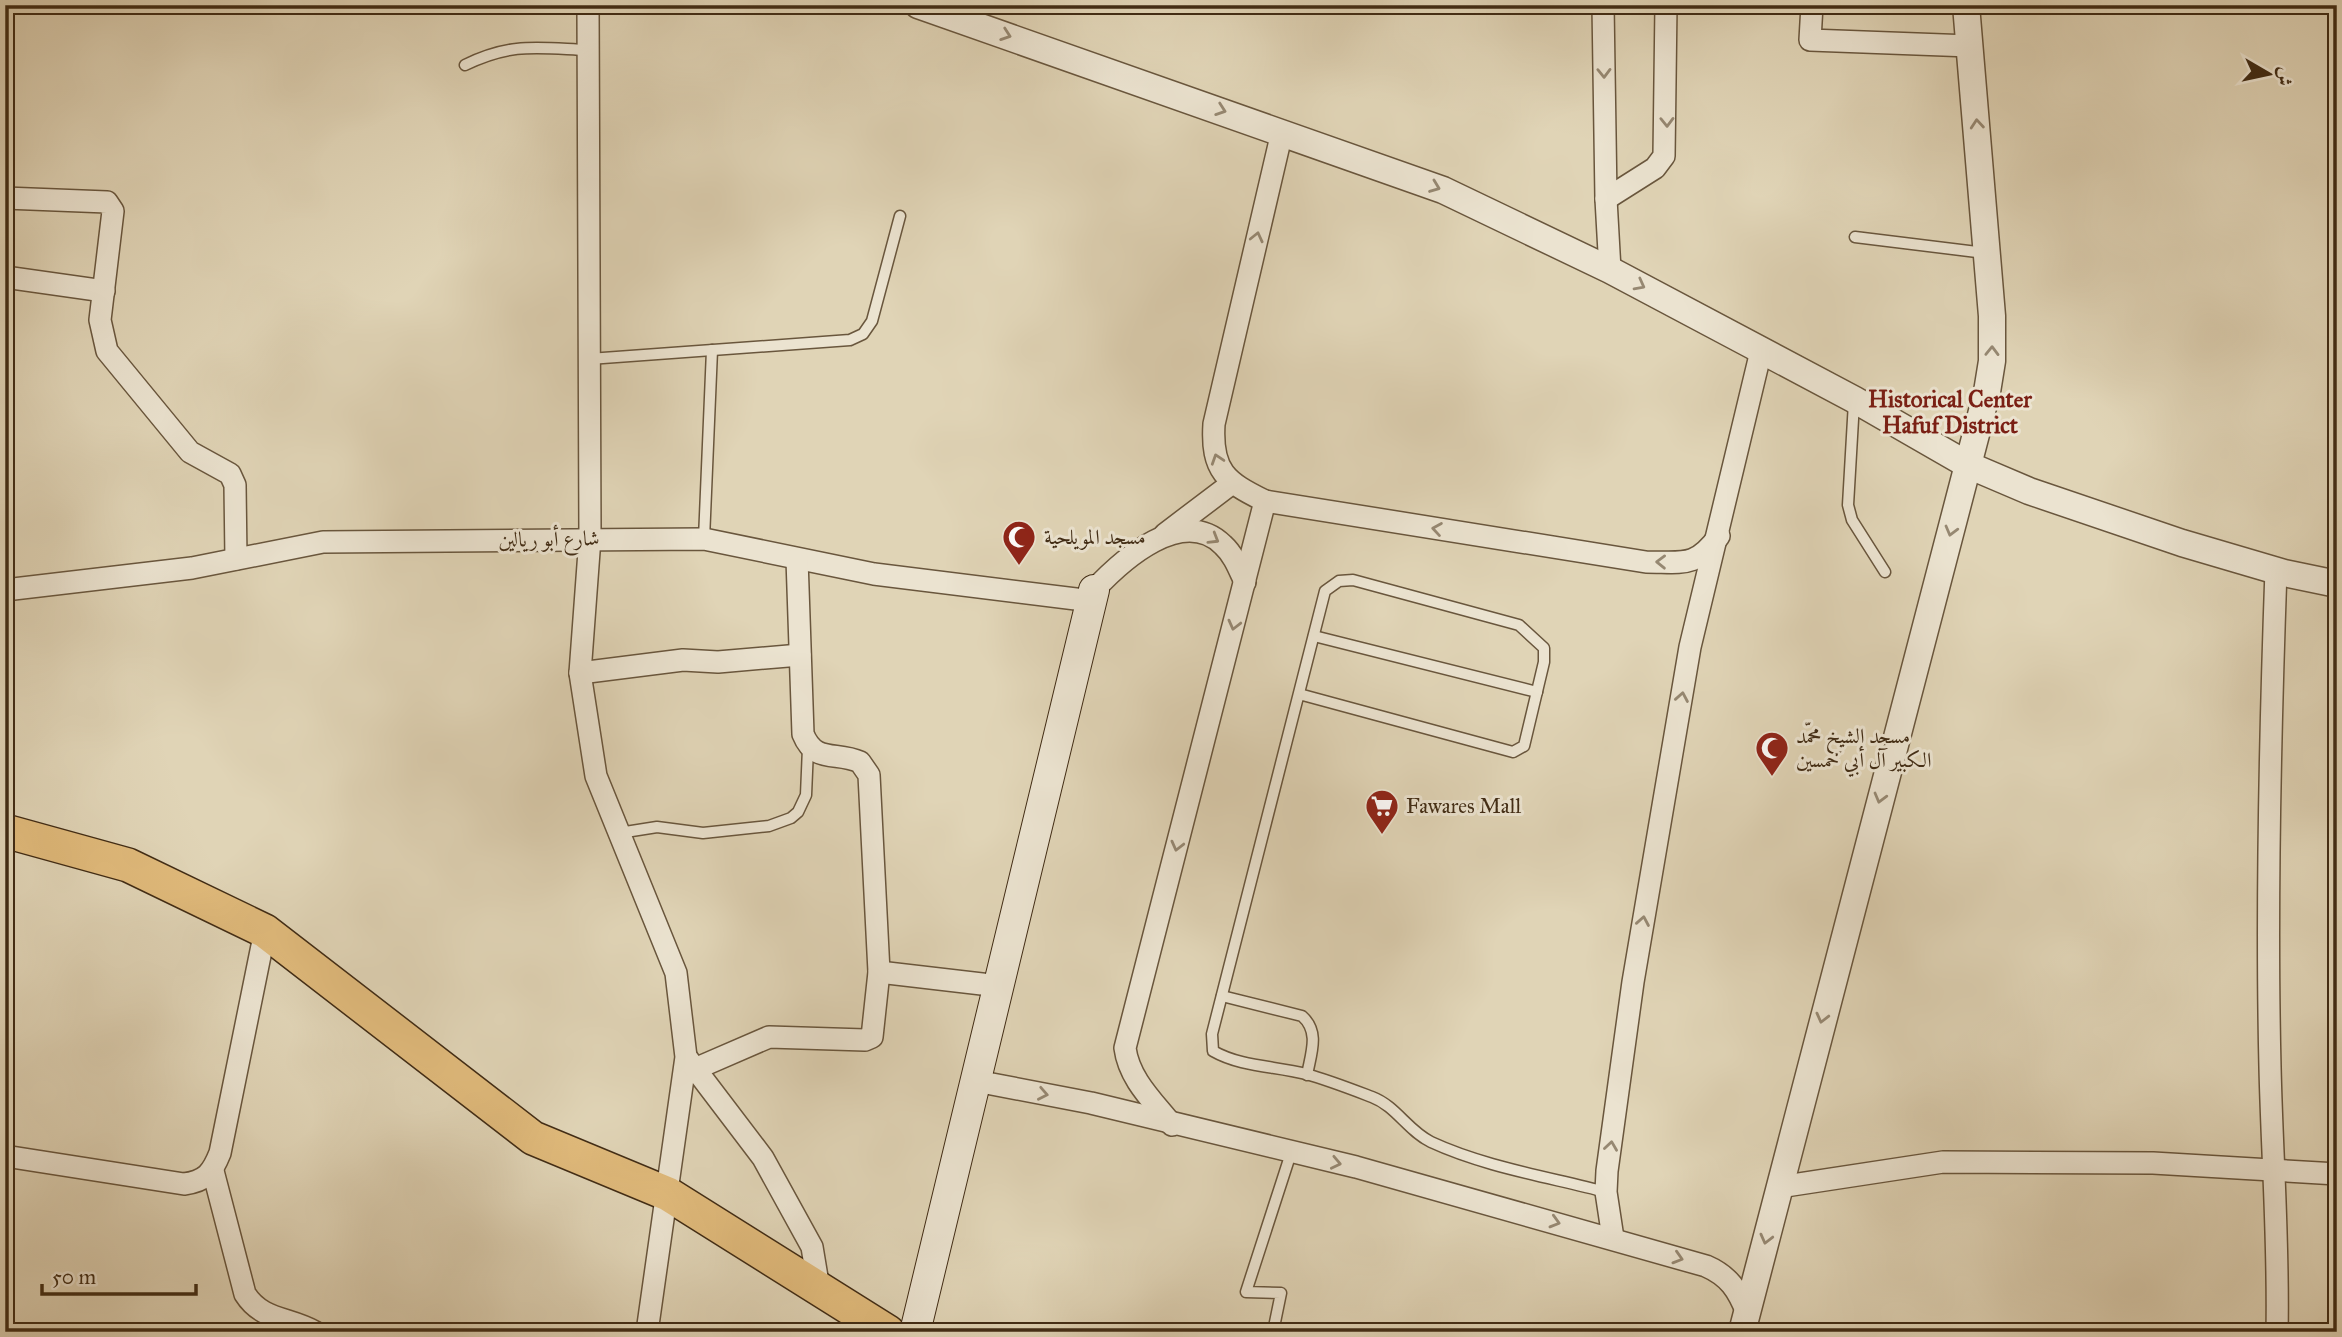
<svg xmlns="http://www.w3.org/2000/svg" width="2342" height="1337" font-family="'IM FELL Great Primer',Amiri,serif">
<rect width="100%" height="100%" fill="#e0d4b6"/>
<filter id="stains"><feTurbulence type="fractalNoise" baseFrequency=".00286" numOctaves="4"/><feColorMatrix values="0 0 0 0 .2 0 0 0 0 .09 0 0 0 0 .02 0 0 0 .5 -.17"/></filter>
<radialGradient id="worn" r=".72"><stop offset=".6" stop-color="#630" stop-opacity="0"/><stop offset="1" stop-color="#630" stop-opacity=".3"/></radialGradient>
<g fill="none" stroke-linecap="round" stroke-linejoin="round">
<defs>
<g id="service">
<path d="M 465,65 C 512,42 538,48 588,50"/>
<polyline points="1855,237 1985,253"/>
<polyline points="589,359 850,340 863,334 872,321 900,216"/>
<polyline points="1854,402 1848,505 1852,520 1885,572"/>
<polyline points="704,539 712,350"/>
<polyline points="1314,636 1537,692"/>
<path d="M 1299,694 L 1513,752 L 1524,746 L 1544,662 L 1544,648 L 1519,625 L 1353,580 L 1339,581 L 1325,591 L 1212,1034 L 1213,1051 C 1241,1067 1275,1066 1306,1074 C 1328,1080 1351,1089 1372,1097 C 1396,1106 1408,1131 1431,1142 C 1485,1167 1549,1177 1606,1192"/>
<polyline points="619,833 657,827 703,833 769,826 791,818 798,812 806,795 808,748"/>
<path d="M 1222,996 L 1302,1016 C 1320,1032 1311,1053 1307,1075"/>
<polyline points="1273,1332 1281,1293 1246,1292 1291,1153"/>
</g>
<g id="minor">
<polyline points="588,5 590,538 580,673 596,776 676,973 686,1057 647,1332"/>
<polyline points="1603,5 1606,199 1610,270"/>
<polyline points="1812,5 1810,40 1970,46"/>
<polyline points="5,198 107,202 113,211 100,320 107,351 190,452 230,474 235,485 236,559"/>
<polyline points="1606,199 1655,168 1664,156 1666,5"/>
<polyline points="5,277 104,291"/>
<path d="M 1265,501 C 1226,482 1211,471 1214,424 L 1282,132"/>
<polyline points="1165,534 1231,484"/>
<path d="M 2276,570 C 2270,736 2266,902 2270,1067 C 2272,1156 2279,1243 2277,1332"/>
<polyline points="5,590 192,568 323,542 704,539 874,574 1092,601"/>
<path d="M 1094,590 C 1122,560 1183,505 1223,545 C 1234,555 1239,569 1245,582"/>
<polyline points="580,673 683,660 718,662 800,655"/>
<polyline points="879,972 999,986"/>
<polyline points="687,1058 763,1158 812,1247 819,1289"/>
<path d="M 695,1069 L 769,1037 L 865,1040 L 872,1037 L 879,972 L 869,775 L 860,762 C 836,751 815,764 803,734 L 797,559"/>
<path d="M 976,1081 L 1091,1103 L 1356,1167 L 1706,1266 C 1729,1276 1738,1290 1747,1313"/>
<path d="M 1172,1125 C 1153,1101 1129,1079 1125,1048 L 1265,501 L 1646,562 C 1684,562 1695,568 1719,536"/>
<path d="M 5,1156 L 184,1184 C 206,1181 212,1173 220,1153 L 265,931"/>
<path d="M 213,1171 L 245,1294 C 262,1321 289,1317 315,1332"/>
<polyline points="1779,1187 1943,1162 2153,1163 2337,1174"/>
<polyline points="1613,1238 1606,1192 1607,1171 1633,982 1690,647 1761,351"/>
</g>
<g id="tertiary">
<polyline points="918,5 1443,190 1610,270 1855,400 1968,465 2029,491 2182,543 2284,573 2337,584"/>
<polyline points="1742,1332 1987,392 1992,361 1992,316 1966,5"/>
</g>
<polyline id="secondary" points="915,1332 1094,590"/>
<polyline id="primary" points="5,831 128,865 265,931 533,1138 668,1194 888,1332"/>
</defs>
<use href="#service" stroke="#69563d" stroke-width="13"/>
<use href="#minor" stroke="#69563d" stroke-width="24"/>
<use href="#tertiary" stroke="#69563d" stroke-width="29"/>
<use href="#secondary" stroke="#412c15" stroke-width="32"/>
<use href="#primary" stroke="#412c15" stroke-width="36"/>
<use href="#service" stroke="#ebe3d0" stroke-width="10"/>
<use href="#minor" stroke="#ebe3d0" stroke-width="21"/>
<use href="#tertiary" stroke="#ebe3d0" stroke-width="26"/>
<use href="#secondary" stroke="#ebe3d0" stroke-width="30"/>
<use href="#primary" stroke="#e0ba7b" stroke-width="33"/>
</g>
<defs><path id="oneway-chevron" d="M-2-3.5L2.5 0L-2 3.5" fill="none" stroke-width="1.6" stroke-linecap="round" stroke-linejoin="round" transform="scale(1.75)"/></defs>
<g stroke="#968872">
<use href="#oneway-chevron" transform="translate(1006 35) rotate(19)"/>
<use href="#oneway-chevron" transform="translate(1604 73) rotate(89)"/>
<use href="#oneway-chevron" transform="translate(1221 110) rotate(19)"/>
<use href="#oneway-chevron" transform="translate(1667 122) rotate(89)"/>
<use href="#oneway-chevron" transform="translate(1977 124) rotate(-95)"/>
<use href="#oneway-chevron" transform="translate(1435 187) rotate(21)"/>
<use href="#oneway-chevron" transform="translate(1257 237) rotate(-77)"/>
<use href="#oneway-chevron" transform="translate(1640 285) rotate(28)"/>
<use href="#oneway-chevron" transform="translate(1992 351) rotate(-89)"/>
<use href="#oneway-chevron" transform="translate(1217 459) rotate(-108)"/>
<use href="#oneway-chevron" transform="translate(1437 529) rotate(-171)"/>
<use href="#oneway-chevron" transform="translate(1951 531) rotate(105)"/>
<use href="#oneway-chevron" transform="translate(1214 539) rotate(31)"/>
<use href="#oneway-chevron" transform="translate(1661 562) rotate(-179)"/>
<use href="#oneway-chevron" transform="translate(1234 625) rotate(104)"/>
<use href="#oneway-chevron" transform="translate(1682 697) rotate(-80)"/>
<use href="#oneway-chevron" transform="translate(1880 798) rotate(105)"/>
<use href="#oneway-chevron" transform="translate(1177 846) rotate(104)"/>
<use href="#oneway-chevron" transform="translate(1643 921) rotate(-80)"/>
<use href="#oneway-chevron" transform="translate(1822 1018) rotate(104)"/>
<use href="#oneway-chevron" transform="translate(1043 1094) rotate(11)"/>
<use href="#oneway-chevron" transform="translate(1611 1146) rotate(-82)"/>
<use href="#oneway-chevron" transform="translate(1336 1163) rotate(12)"/>
<use href="#oneway-chevron" transform="translate(1555 1222) rotate(16)"/>
<use href="#oneway-chevron" transform="translate(1766 1239) rotate(104)"/>
<use href="#oneway-chevron" transform="translate(1678 1258) rotate(17)"/>
</g>
<defs>
<symbol id="mosque-pin" viewBox="-11 -11 22 30"><path d="M0 17L-7.5 6A9.5 9.5 0 1 1 7.5 6Z" fill="#8f2418" stroke="#ebe3d0"/><path d="M3.5-4.9A6 6 0 1 0 3.5 4.9A5 5 0 1 1 3.5-4.9Z" fill="#fff"/></symbol>
<symbol id="supermarket-pin" viewBox="-11 -11 22 30"><path d="M0 17L-7.5 6A9.5 9.5 0 1 1 7.5 6Z" fill="#8f2418" stroke="#ebe3d0"/><path d="M-6-5.5h2.5l.6 2H6L4.5 2H-2.5L-4.4-4H-6ZM-1.5 3.2a1.3 1.3 0 1 0 .1 0ZM3 3.2a1.3 1.3 0 1 0 .1 0Z" fill="#fff"/></symbol>
</defs>
<g fill-rule="evenodd">
<use href="#mosque-pin" x="1000" y="518" width="38" height="52"/>
<use href="#mosque-pin" x="1753" y="729" width="38" height="52"/>
<use href="#supermarket-pin" x="1363" y="787" width="38" height="52"/>
</g>
<g text-anchor="middle" stroke-width="6" stroke-linejoin="round" paint-order="stroke">
<g font-size="21" fill="#412c15" stroke="#ebe3d0" text-anchor="start">
<text x="1044" y="544">مسجد المويلحية</text>
<text x="1796" y="743">مسجد الشيخ محمّد<tspan x="1796" dy="24">الكبير آل أبي خمسين</tspan></text>
<text x="1406" y="813">Fawares Mall</text>
</g>
<g font-size="21" fill="#412c15" stroke="#ebe3d0">
<text transform="translate(549 539) rotate(-1)" y="7">شارع أبو ريالين</text>
</g>
<g font-size="23" font-weight="bold" fill="#7a1f14" stroke="#ebe3d0">
<text x="1950" y="407">Historical Center<tspan x="1950" dy="26">Hafuf District</tspan></text>
</g>
</g>
<rect width="2342" height="1337" fill="none" stroke="#e0d4b6" stroke-width="28"/>
<rect x="7" y="7" width="2328" height="1323" fill="none" stroke="#412c15" stroke-width="3.5"/>
<rect x="14" y="14" width="2314" height="1309" fill="none" stroke="#412c15" stroke-width="2"/>
<g transform="translate(2269 74) rotate(99)" stroke="#ebe3d0" stroke-width="5" paint-order="stroke">
<path d="M0-5L12 26L0 18L-12 26Z" fill="#412c15"/>
<text y="-10" font-size="19" font-weight="bold" text-anchor="middle" fill="#412c15">ش</text>
</g>
<path d="M42 1284v10h154v-10" fill="none" stroke="#412c15" stroke-width="3.5"/>
<text x="52" y="1284" font-size="21" fill="#412c15" stroke="#ebe3d0" stroke-width="5" paint-order="stroke">50 m</text>
<rect width="100%" height="100%" filter="url(#stains)"/>
<rect width="100%" height="100%" fill="url(#worn)"/>
</svg>
